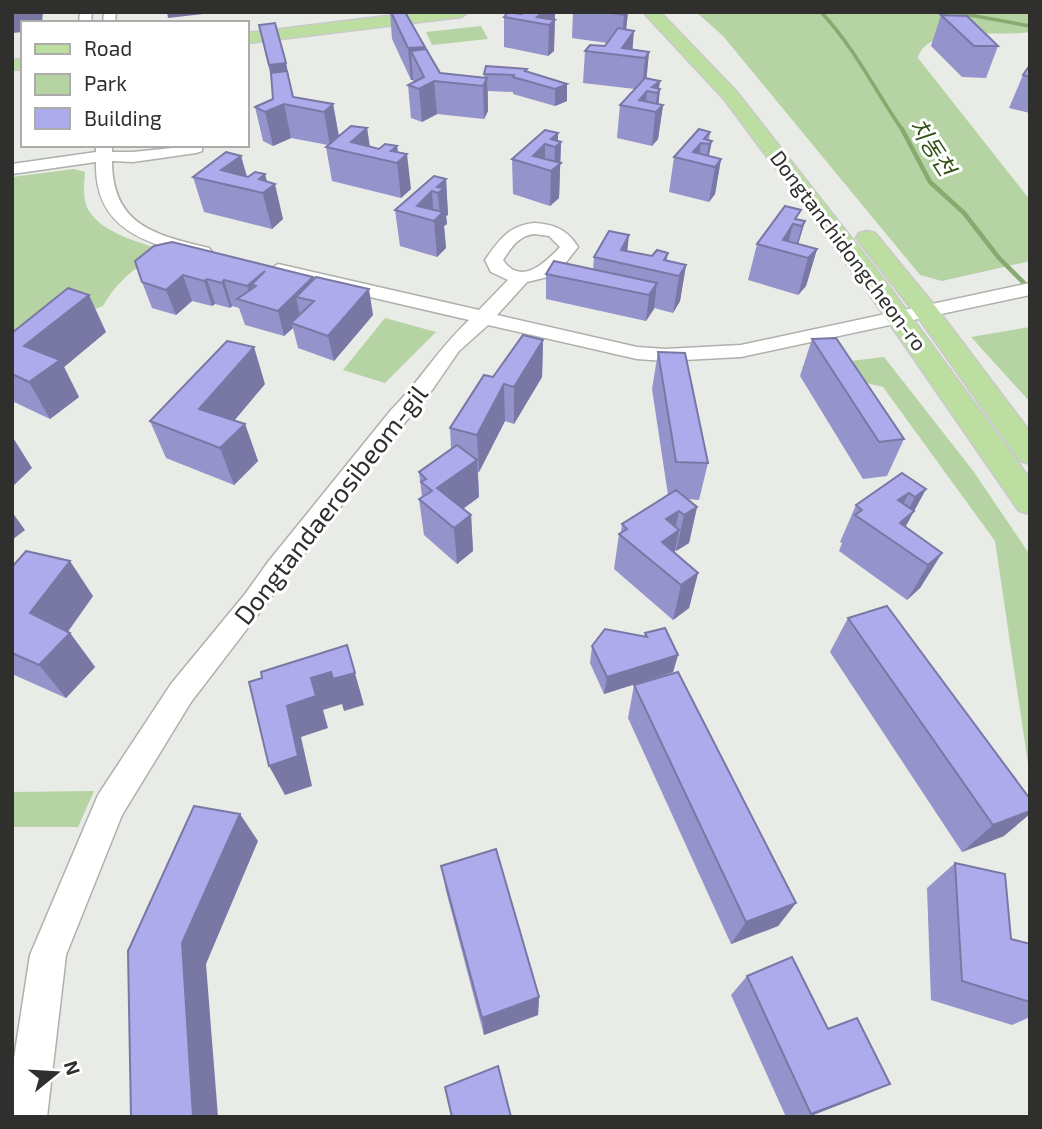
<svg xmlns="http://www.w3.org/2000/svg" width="1042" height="1129" font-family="'Exo 2','Noto Sans KR',sans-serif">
<rect width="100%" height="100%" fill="#e8ebe6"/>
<g fill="#b6d3a3">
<path d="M 696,12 L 1030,14 L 1030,32 C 1003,37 925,24 918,58 L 1030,200 L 1030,261 L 942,281 L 920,275 L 723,36 Z"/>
<polygon points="481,26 488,39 432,45 426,32"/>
<path d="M 74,169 L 85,172 C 84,184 82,200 89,211 C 104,234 139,242 163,250 C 139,265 116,281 103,306 L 86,312 L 12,366 L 12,177 Z"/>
<polygon points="385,318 436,332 385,383 343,370"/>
<polygon points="1030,327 1030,402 971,337"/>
<polygon points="884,357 974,472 1030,555 1030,777 995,541 883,387 800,367"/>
<polygon points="94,791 78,827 12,827 12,792"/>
</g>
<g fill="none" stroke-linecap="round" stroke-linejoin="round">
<g stroke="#87aa6f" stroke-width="3.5">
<path d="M 821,12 C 854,47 876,92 903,131"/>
<polyline points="953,12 1030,26"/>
</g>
<polyline stroke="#87aa6f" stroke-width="4.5" points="902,129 930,182 964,213 999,258 1030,289"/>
<defs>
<g id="minor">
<polygon points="80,12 92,12 91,23 79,23"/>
<polygon points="104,12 116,12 115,23 103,23"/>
<path d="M 96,145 L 112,145 L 112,152 L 133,152 L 202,145 L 202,151 L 196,153 L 133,162 L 112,161 C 112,226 156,235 209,248 L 212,252 L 209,256 L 203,257 C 147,244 94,230 96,162 L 12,174 L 12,164 L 96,152 Z"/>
<path d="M 534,223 C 554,224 568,230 578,247 L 556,275 L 527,282 L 497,315 L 637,347 L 665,349 L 741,345 L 1030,283 L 1030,295 L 741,357 L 665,361 L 637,359 L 488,325 L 459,351 L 421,406 L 407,420 L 191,702 L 122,815 L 66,955 L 47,1117 L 12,1117 L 12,1071 L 30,955 L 98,795 L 171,684 L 245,594 L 268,562 L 391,410 C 420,381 438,349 469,320 L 271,274 L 269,270 L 278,264 L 479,310 L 508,280 L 491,272 L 485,260 C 499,240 508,226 534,223 ZM 534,234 L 549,236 L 560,247 C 546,262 521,287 503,260 C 511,248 518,236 534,234 Z"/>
</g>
<g id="major">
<polygon points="420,12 469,12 461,17 247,43 247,33"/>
<polygon points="643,12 660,12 736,91 885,281 1030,479 1030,514 1019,511 867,291 724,99"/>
<polygon points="23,59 23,69 12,70 12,60"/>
<polygon points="867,231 875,233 935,306 1030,432 1030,464 1020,461 917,316 856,238 859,233"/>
</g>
</defs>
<use href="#minor" stroke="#adb0ab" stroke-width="3"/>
<use href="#major" stroke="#c9c9c9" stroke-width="3"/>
<use href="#minor" fill="#fff" fill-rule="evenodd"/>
<use href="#major" fill="#bcdfa1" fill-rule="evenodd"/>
</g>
<g fill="#9593cb">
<polygon points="390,12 405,12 425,49 440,73 484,77 484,74 527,72 567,84 567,101 555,106 513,94 513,92 488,91 488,111 484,119 437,114 422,122 411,118 408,85 413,82 413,80 411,80 392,39"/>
<polygon points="524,12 555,12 554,51 548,56 504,47 504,17 521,14"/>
<polygon points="573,12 628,12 626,29 633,50 649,52 646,78 660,81 659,89 660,89 658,104 663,105 658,139 652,146 617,138 620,105 635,89 583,83 585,51 605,46 607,43 572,38"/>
<polygon points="941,15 998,46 986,78 962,77 931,46"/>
<polygon points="259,25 286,63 293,97 333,104 339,136 367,128 370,146 379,149 397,146 398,152 411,189 401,198 332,181 326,147 328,145 291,138 273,146 263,141 255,107 273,99 272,82"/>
<polygon points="1030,65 1030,113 1009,108 1023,75"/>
<polygon points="710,132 709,140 709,156 721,159 715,194 709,202 669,192 674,157"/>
<polygon points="558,133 558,141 561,142 559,198 550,206 513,194 512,159"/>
<polygon points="241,156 247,176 267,182 283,219 272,229 204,212 193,177"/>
<polygon points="446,179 448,215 446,216 447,224 444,226 446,248 437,257 400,246 395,210"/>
<polygon points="798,220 805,221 798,244 817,249 806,286 798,295 748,280 757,244"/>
<polygon points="628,251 652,256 668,253 667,260 686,265 680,301 673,313 654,308 646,321 546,299 546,274 593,270 594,257"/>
<polygon points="135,261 313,280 373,315 334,361 298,348 293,328 284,336 245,325 239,308 232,306 230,308 215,304 212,306 192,301 176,315 152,308 142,282"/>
<polygon points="106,332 64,367 79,397 50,419 12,401 12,333"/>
<polygon points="812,339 904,439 887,476 863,479 800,376"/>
<polygon points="543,340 542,377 514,424 505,421 479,472 478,472 479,497 463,509 471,515 473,551 457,564 424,535 419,499 422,497 419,472 451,449 450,428 493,377"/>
<polygon points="658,352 708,463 699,500 688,499 697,507 689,543 676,551 675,550 674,553 698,573 689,608 673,620 614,569 619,534 621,532 622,524 668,495 652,389"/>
<polygon points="265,384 234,420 245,424 258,461 234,485 166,458 150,421"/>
<polygon points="926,489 905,527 942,553 920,588 907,600 839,551 842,543 840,542 856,505"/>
<polygon points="12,567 93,596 68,632 70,633 95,667 66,698 12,674"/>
<polygon points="848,618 1004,836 962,852 830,652"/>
<polygon points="645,633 678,655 673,672 604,694 590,663 592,646 644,637"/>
<polygon points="634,685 796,903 778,926 731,944 628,718"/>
<polygon points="955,863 1011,939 1030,944 1030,1017 1012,1025 931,1000 927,888"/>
<polygon points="441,866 539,997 538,1015 484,1035 446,891"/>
<polygon points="747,976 862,1096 808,1117 786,1117 731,995"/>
</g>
<g fill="#7978a5">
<polygon points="12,12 43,12 42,23 23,23 23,32 12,33"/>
<polygon points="167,12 221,12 168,18"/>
<polygon points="543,12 555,12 554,51 548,56 549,25 537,17"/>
<polygon points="626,12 628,12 625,40 621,45 624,15"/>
<polygon points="634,31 632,56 622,48"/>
<polygon points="425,47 427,79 424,77 411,51 413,80 411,80 408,48"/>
<polygon points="649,52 646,84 642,90 645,58"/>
<polygon points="286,63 292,95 276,98 269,65"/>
<polygon points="487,78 488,111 484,119 483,86"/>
<polygon points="434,81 437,114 422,122 419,89"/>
<polygon points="660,81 658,92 660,89 658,110 663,105 658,139 652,146 657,93 652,87"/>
<polygon points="567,84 567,101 555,106 555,89"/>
<polygon points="647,91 645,110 639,100"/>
<polygon points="284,104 291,138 273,146 265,112"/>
<polygon points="333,104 339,138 330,146 324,112"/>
<polygon points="367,128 371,157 351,142"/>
<polygon points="558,133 558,145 561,142 559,198 550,206 551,171 554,168 555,147 551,139"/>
<polygon points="712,141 707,165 705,165 709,144"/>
<polygon points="701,143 698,163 693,152"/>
<polygon points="545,144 545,169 533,156"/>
<polygon points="397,146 399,162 407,154 411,189 401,198 397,163 391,151"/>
<polygon points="241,156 250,190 221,170"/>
<polygon points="721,159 715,194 709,202 715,167"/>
<polygon points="265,174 269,189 275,184 283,219 272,229 259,179"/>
<polygon points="446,179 448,215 446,216 447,224 444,226 446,248 437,257 434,221 417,206 432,191 434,220 440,215 437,187"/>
<polygon points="805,221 795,255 794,254 802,226"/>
<polygon points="793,224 786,252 783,240"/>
<polygon points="629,235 626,264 621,250"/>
<polygon points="817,249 806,286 798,295 808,258"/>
<polygon points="686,265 680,301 673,313 679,276"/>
<polygon points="265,271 252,284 258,305 252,303 247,286"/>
<polygon points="183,275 192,301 176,315 166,290"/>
<polygon points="313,277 318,303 296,297 301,320 291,323 293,328 284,336 278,311"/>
<polygon points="207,279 215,304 212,306 204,281"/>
<polygon points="224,280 232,306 230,308 222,283"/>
<polygon points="657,283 654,309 646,321 649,295"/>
<polygon points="369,289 373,315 334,361 328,336"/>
<polygon points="89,295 106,332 64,367 79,397 50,419 29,382 24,346"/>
<polygon points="543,340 542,377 514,424 514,387"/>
<polygon points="254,347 265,384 213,446 199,409"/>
<polygon points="504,384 505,421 479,472 477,435"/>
<polygon points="245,424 258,461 234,485 220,448"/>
<polygon points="12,436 32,468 12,487"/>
<polygon points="477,460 479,497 446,521 437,488"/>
<polygon points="926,489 906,526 905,526 900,523 903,520 915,497"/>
<polygon points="909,493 890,529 898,500"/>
<polygon points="697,507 689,543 676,551 684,515"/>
<polygon points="679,511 674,534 679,530 672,565 657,566 666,519"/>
<polygon points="12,512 25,530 12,540"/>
<polygon points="471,515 473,551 457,564 454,528"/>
<polygon points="942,553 920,588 907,600 928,565"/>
<polygon points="70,561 93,596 57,646 70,633 95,667 66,698 39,665 30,613"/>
<polygon points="698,573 689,608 673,620 681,585"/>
<polygon points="347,645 364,705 344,711 342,704 323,710 328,728 301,737 312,786 285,795 269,766 287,706 311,678"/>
<polygon points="678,655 673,672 604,694 607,677"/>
<polygon points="1030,811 1030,814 1004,836 962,852 993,825"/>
<polygon points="240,814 258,841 206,964 218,1117 193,1117 182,943"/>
<polygon points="796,903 778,926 731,944 746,922"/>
<polygon points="539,997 538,1015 484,1035 482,1018"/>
<polygon points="890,1084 862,1096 808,1117 805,1117"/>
</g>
<g fill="#adabec" stroke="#7978a5" stroke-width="2">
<polygon points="391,12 405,12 425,47 408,48"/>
<polygon points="508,12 521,14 524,12 543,12 537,17 555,20 549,25 504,17"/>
<polygon points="606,12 626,12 624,15"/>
<polygon points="941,15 967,16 998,46 974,46"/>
<polygon points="275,23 286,63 269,65 259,25"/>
<polygon points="618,28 634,31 622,48 649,52 645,58 585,51 590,45 605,46"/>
<polygon points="426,49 440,73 487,78 483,86 434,81 419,89 408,85 424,77 411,51"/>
<polygon points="1030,65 1030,77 1023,75"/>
<polygon points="486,66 527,69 525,71 567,84 555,89 513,77 514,75 484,74"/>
<polygon points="287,71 293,97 333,104 324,112 284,104 265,112 255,107 273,99 271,73"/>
<polygon points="645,78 660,81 652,87 660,89 657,93 647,91 639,100 663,105 656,112 620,105"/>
<polygon points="351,126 367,128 351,142 379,149 385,144 397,146 391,151 407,154 397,163 326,147"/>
<polygon points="699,129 710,132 704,139 712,141 709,144 701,143 693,152 721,159 715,167 674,157"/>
<polygon points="545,130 558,133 551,139 561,142 555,147 545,144 533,156 561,163 551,171 512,159"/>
<polygon points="226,152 241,156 221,170 248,177 255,172 265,174 259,179 275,184 263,193 193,177"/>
<polygon points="434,176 446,179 437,187 444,188 438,193 432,191 417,206 443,212 434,221 395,210"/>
<polygon points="785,206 801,210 795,219 805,221 802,226 793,224 783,240 817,249 808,258 757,244"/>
<polygon points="609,231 629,235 621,250 652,256 657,250 668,253 664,260 686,265 679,276 594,257"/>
<polygon points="172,242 313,277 278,311 237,299 256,286 252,284 265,271 247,286 224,280 222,283 207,279 204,281 183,275 166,290 142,282 135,261 154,246"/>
<polygon points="554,261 657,283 649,295 546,274"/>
<polygon points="316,277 369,289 328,336 291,323 314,301 296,297"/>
<polygon points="68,288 89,295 24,346 60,360 29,382 12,374 12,333"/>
<polygon points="523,335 543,340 514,387 504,384 477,435 450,428 484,375 493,377"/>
<polygon points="836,338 904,439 879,442 812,339"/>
<polygon points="227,341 254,347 199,409 245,424 220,448 150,421"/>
<polygon points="658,352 685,353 708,463 676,462"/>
<polygon points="457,445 477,460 437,488 471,515 454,528 419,499 432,491 421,482 426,479 419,472"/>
<polygon points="902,473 926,489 915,497 909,493 898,500 914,511 900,523 942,553 928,565 855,515 862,510 856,505"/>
<polygon points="676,490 697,507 684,515 679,511 666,519 679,530 662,542 698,573 681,585 619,534 627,529 622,524"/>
<polygon points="26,551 70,561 30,613 70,633 39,665 12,653 12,567"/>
<polygon points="887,606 1030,799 1030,811 993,825 848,618"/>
<polygon points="665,628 678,655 607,677 592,646 605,629 647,637 645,633"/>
<polygon points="347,645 355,673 333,679 331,672 311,678 316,696 287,706 298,756 269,766 249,682 262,678 261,672"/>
<polygon points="678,672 796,903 746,922 634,685"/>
<polygon points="194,806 240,814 182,943 193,1117 131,1117 128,951"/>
<polygon points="496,849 539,997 482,1018 441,866"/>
<polygon points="955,863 1005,874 1011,939 1030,944 1030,1002 962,981"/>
<polygon points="792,957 828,1029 857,1018 890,1084 811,1114 747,976"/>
<polygon points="498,1066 511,1117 452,1117 445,1087"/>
</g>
<g text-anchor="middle" stroke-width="6" stroke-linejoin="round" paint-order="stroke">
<g font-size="21" fill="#2f302e" stroke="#fff">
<text transform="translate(848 251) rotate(53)" y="7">Dongtanchidongcheon-ro</text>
</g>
<g font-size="23" font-style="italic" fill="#315213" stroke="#fff">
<text transform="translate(932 147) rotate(57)" y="8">치동천</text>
</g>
<g font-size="26" fill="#2f302e" stroke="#fff">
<text transform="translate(331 505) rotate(-52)" y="9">Dongtandaerosibeom-gil</text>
</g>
</g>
<rect width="1042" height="1129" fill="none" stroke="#2f302e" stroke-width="28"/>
<rect x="21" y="21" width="228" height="126" fill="#ffffff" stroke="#acacab" stroke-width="2"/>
<rect x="35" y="44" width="35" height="10" fill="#bcdfa1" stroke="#acacab" stroke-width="2"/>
<text x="84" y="56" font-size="21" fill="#2f302e">Road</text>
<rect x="35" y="74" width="35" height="21" fill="#b6d3a3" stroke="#acacab" stroke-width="2"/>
<text x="84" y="91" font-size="21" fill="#2f302e">Park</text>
<rect x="35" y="108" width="35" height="21" fill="#adabec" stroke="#acacab" stroke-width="2"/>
<text x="84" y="126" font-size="21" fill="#2f302e">Building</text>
<g transform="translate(56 1073) rotate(72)" stroke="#ffffff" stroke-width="5" paint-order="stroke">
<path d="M0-5L12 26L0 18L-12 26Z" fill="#2f302e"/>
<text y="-10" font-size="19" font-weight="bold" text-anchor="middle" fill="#2f302e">N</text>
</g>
</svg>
